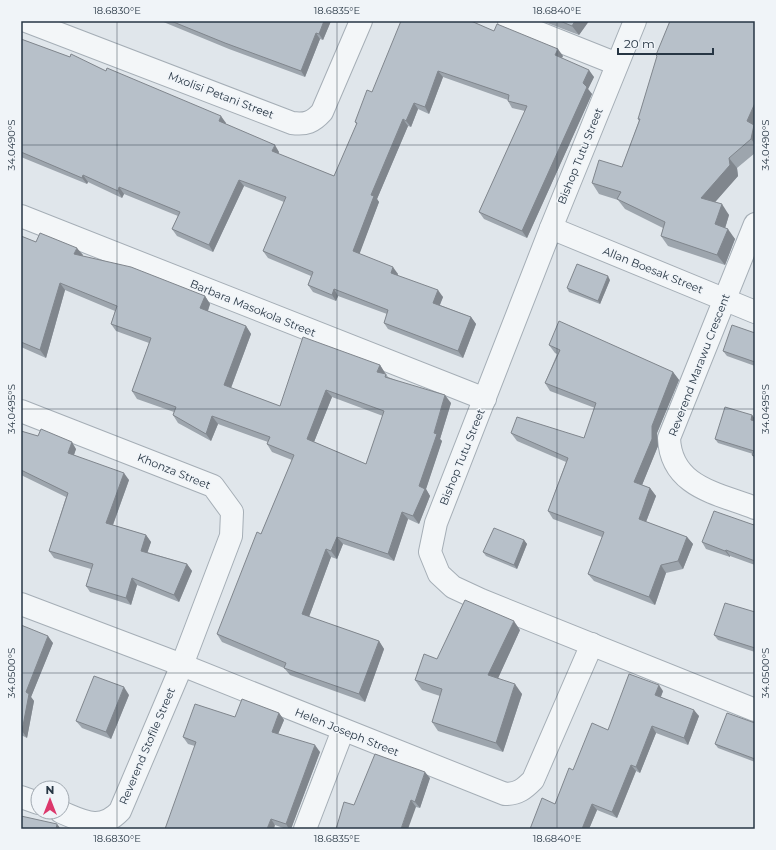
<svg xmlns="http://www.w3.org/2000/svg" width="776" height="850" font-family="Montserrat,sans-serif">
<rect width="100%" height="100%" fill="#e0e6eb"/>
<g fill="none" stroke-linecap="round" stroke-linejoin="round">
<defs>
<g id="street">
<path d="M 26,21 L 292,123 C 306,125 313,122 322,112 L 361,21"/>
<polyline points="509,21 617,64"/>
<polyline points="635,21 551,228 436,523 430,552 439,574 453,587 481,600 755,710"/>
<polyline points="21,216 485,399"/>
<path d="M 755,224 L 669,438 C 671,487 717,493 755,508"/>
<polyline points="551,228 755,312"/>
<path d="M 21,411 L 213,486 L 232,512 L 231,536 L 182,665 L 120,811 C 100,832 83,821 61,812"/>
<path d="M 21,604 L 182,665 L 505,794 C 518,794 524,789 533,780 L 592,644"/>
<polyline points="21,797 38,803"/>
<polyline points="305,829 343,730"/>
</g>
</defs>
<use href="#street" stroke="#a5aeb6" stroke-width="24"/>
<use href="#street" stroke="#f3f6f8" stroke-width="22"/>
</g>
<g fill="#9da5ad" fill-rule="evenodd">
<polygon points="161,21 331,21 323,40 320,39 305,77 229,49"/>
<polygon points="542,21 589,21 579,35"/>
<polygon points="755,21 755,153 737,168 738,176 715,202 729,215 725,228 735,239 725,265 668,246 661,236 663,228 625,209 618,200 599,194 592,183 622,167 639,121 638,119"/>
<polygon points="494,31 563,56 562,58 594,77 588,89 592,94 527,238 484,219 479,212 525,111 512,108 508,101 508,100 443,77 429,114 418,109 411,127 408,126 377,199 379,202 359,254 398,274 397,275 443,297 440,305 471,317 476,324 463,358 388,329 384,323 387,314 338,296 336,301 313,292 308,285 311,276 268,258 263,251 284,202 244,186 213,252 177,236 172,229 178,216 124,194 122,198 88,182 87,184 21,157 21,39 106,71 226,123 226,124 279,152 278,154 334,176 357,125 355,122 372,92"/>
<path d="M 21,236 L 36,242 L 83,255 L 82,256 L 205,296 L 210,304 L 208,311 L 246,326 L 251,334 L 231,388 L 280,406 L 380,365 L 385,373 L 384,374 L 386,374 L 388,377 L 451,403 L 440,439 L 442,441 L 426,489 L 430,496 L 419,524 L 408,519 L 394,561 L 343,544 L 337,559 L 331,557 L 309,617 L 379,641 L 384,649 L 365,702 L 290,675 L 284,668 L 222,642 L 217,634 L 261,534 L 292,460 L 272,452 L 267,444 L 268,442 L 218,424 L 211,441 L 178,423 L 173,415 L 174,412 L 137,399 L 132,391 L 149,343 L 116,331 L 111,324 L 115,311 L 65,290 L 46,358 L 21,347 ZM 332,397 L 383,416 L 366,464 L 314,442 Z"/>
<polygon points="610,280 600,304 569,292 567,288"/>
<polygon points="755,333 755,366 727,356 723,351"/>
<polygon points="549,345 673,372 679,380 657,433 658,446 642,485 650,488 656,496 646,522 687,537 693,544 683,569 666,573 655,605 594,581 588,574 602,537 553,519 548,511 566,462 517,441 511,433 584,438 595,408 550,391 545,383 557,354 555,353"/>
<polygon points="752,415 755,419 755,459 752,455 753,454 718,443 715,439"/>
<polygon points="21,431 76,449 74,455 129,480 113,525 146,535 151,542 147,552 187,564 192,571 179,602 137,585 131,605 90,592 86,586 91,569 54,558 49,551 66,497 21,475 21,476"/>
<polygon points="755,521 755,565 730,556 730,557 706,549 702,542 754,525"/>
<polygon points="524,540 527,544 517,569 486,556 483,552"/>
<polygon points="755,612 755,652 718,640 714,635"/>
<polygon points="21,625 53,643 31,697 34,701 27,738 21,735"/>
<polygon points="520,630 498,678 522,694 503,752 438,731 432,722 440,696 422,690 415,680 437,659"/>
<polygon points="663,691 661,697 699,716 688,745 656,733 640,773 636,771 617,818 597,810 589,829 530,829 555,804 573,770 608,730"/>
<polygon points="129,695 111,739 82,728 76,721"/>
<polygon points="279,713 284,720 278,734 320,752 291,829 286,829 275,825 195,746 188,744 183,737 235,717"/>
<polygon points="755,723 755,762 718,748 715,744"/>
<polygon points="430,778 420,808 416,807 354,805"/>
</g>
<g fill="#80868d">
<polygon points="324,21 331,21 323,40 319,34"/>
<polygon points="575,21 589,21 579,35 572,26"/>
<polygon points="316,33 320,39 305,77 301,71"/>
<polygon points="558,49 563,56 559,61 555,55"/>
<polygon points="589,70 594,77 588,89 592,94 527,238 522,231 583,83"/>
<polygon points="438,71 443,77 429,114 425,107"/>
<polygon points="414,103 418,109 411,127 406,121"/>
<polygon points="755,103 755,144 751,139 747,121"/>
<polygon points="221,116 226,123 224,128 219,121"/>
<polygon points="403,119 408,126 377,199 379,202 358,258 353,251 371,195"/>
<polygon points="275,145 279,152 276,158 272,151"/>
<polygon points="729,158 737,168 738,176 709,209 701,198"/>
<polygon points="83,175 88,182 87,184 82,178"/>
<polygon points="239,180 244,186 213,252 209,245"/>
<polygon points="119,187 124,194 122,198 118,191"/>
<polygon points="722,204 729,215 723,235 715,224"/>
<polygon points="728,229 735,239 725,265 717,255"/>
<polygon points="77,248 83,255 80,262 74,254"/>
<polygon points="393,267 398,274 396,279 391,273"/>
<polygon points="608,276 610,280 600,304 598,301"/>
<polygon points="60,283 65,290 46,358 40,350"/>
<polygon points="334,289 338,296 336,301 332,295"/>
<polygon points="438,290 443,297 438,309 433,303"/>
<polygon points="205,296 210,304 206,316 200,308"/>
<polygon points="471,317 476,324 463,358 458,351"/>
<polygon points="246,326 251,334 229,393 224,385"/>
<polygon points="380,365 385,373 382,379 377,372"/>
<polygon points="673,372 679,380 657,433 658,446 640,490 634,482 652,426"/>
<polygon points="326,390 332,397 312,447 307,439"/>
<polygon points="445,395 451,403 440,439 442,441 426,489 430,496 419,524 413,516 419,486"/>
<polygon points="752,415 755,419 754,424 751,420"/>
<polygon points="212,416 218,424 211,441 206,434"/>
<polygon points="72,442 76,449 72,460 68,453"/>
<polygon points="124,473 129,480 111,530 106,523"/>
<polygon points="650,488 656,496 644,527 639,519"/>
<polygon points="402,512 408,519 394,561 388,554"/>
<polygon points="146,535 151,542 146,557 141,551"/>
<polygon points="337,537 343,544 337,559 331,551"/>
<polygon points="687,537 693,544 683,569 678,561"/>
<polygon points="524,540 527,544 517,569 514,565"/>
<polygon points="326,549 331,557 307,622 302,614"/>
<polygon points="726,550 730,556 730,557 725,551"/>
<polygon points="187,564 192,571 179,602 174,595"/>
<polygon points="661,565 666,573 655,605 649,597"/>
<polygon points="132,578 137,585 131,605 126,598"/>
<polygon points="514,621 520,630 495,685 488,675"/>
<polygon points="48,636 53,643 31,697 34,701 27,738 22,731 26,692"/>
<polygon points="379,641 384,649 365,702 359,694"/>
<polygon points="515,684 522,694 503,752 496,743"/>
<polygon points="659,685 663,691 659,701 655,695"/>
<polygon points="124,687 129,695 111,739 106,732"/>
<polygon points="694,710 699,716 688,745 684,738"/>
<polygon points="279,713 284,720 276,739 272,732"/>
<polygon points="652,726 656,733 640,773 636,767"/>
<polygon points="315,745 320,752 291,829 289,829 286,824"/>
<polygon points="631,765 636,771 617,818 612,812"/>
<polygon points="425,772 430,778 420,808 415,802"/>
<polygon points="411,800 416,807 408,829 401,829"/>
<polygon points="592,804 597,810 589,829 582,829"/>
<polygon points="271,819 275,825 274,829 267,829"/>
<polygon points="57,824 61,829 56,829"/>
</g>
<g fill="#b7c0c9" stroke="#80868d" fill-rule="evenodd">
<polygon points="171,21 324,21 319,34 316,33 301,71 225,43"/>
<polygon points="401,21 471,21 494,31 497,24 558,49 555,55 589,70 583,83 587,87 522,231 479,212 527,106 508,101 509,95 438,71 425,107 414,103 406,121 403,119 371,195 374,196 353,251 393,267 391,273 438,290 433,303 471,317 458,351 384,323 388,310 334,289 332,295 308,285 313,272 263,251 286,197 239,180 209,245 172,229 180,212 119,187 118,191 83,175 82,178 21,152 21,39 70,57 71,54 106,71 107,68 221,116 219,121 275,145 272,151 334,176 357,123 355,122 367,90 372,92"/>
<polygon points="560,21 575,21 572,26"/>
<polygon points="670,21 755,21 755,103 747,121 754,125 751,139 729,158 730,165 701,198 722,204 715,224 728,229 717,255 661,236 665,222 617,199 621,192 592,183 599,160 622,167 640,119 638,119 657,56 656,55"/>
<path d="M 40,233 L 77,248 L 74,254 L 131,267 L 205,296 L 200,308 L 246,326 L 224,385 L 280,406 L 303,337 L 380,365 L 377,372 L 386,374 L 385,377 L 445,395 L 434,433 L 437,434 L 419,486 L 425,489 L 413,516 L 402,512 L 388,554 L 337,537 L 331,551 L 326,549 L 302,614 L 379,641 L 359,694 L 284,668 L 286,663 L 217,634 L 257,532 L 261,534 L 294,455 L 267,444 L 270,437 L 212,416 L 206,434 L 173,415 L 176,407 L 132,391 L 151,338 L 111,324 L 117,306 L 60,283 L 40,350 L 21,342 L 21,236 L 36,242 ZM 326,390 L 384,411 L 366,464 L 307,439 Z"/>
<polygon points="577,264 608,276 598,301 567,288"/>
<polygon points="559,321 673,372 652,426 652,439 634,482 650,488 639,519 687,537 678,561 661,565 649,597 588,574 604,532 548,511 568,458 511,433 517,417 584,438 596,403 545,383 560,350 549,345"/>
<polygon points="732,325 755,333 755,362 723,351"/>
<polygon points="725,407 752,415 751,420 755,421 755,456 752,455 754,451 715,439"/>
<polygon points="41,429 72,442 68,453 124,473 106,523 146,535 141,551 187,564 174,595 132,578 126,598 86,586 93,564 49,551 68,493 21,470 21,431 38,436"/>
<polygon points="714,511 754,525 755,521 755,561 726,550 725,551 702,542"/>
<polygon points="494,528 524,540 514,565 483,552"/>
<polygon points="465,600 514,621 488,675 515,684 496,743 432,722 442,689 415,680 424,654 437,659"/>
<polygon points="725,603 755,612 755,648 714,635"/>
<polygon points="21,625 48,636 26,692 29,694 22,731 21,730"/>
<polygon points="629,674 659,685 655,695 694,710 684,738 652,726 636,767 631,765 612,812 592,804 582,829 530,829 542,798 555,804 569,768 573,770 592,723 608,730"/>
<polygon points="94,676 124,687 106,732 76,721"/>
<polygon points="242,699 279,713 272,732 315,745 286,824 271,819 267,829 165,829 196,742 183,737 195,704 235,717"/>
<polygon points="727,713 755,723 755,759 715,744"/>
<polygon points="375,754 425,772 415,802 411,800 401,829 336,829 344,802 354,805"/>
<polygon points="21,816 57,824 56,829 21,829"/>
</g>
<path fill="none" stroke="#273644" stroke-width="1" stroke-opacity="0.45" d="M 117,21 L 117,829M 337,21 L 337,829M 557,21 L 557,829M 21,145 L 755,145M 21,409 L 755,409M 21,673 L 755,673"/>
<g text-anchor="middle" stroke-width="3" stroke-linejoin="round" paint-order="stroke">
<g font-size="11" fill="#273644" stroke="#f0f4f8">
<text transform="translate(221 95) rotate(21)" y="4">Mxolisi Petani Street</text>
<text transform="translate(580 156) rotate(-68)" y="4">Bishop Tutu Street</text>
<text transform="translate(653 270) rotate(22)" y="4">Allan Boesak Street</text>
<text transform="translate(253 308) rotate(22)" y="4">Barbara Masokola Street</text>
<text transform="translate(699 365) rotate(-69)" y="4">Reverend Marawu Crescent</text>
<text transform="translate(462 457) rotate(-68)" y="4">Bishop Tutu Street</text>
<text transform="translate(174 471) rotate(22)" y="4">Khonza Street</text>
<text transform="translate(347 732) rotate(22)" y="4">Helen Joseph Street</text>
<text transform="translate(147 746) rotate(-67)" y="4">Reverend Stofile Street</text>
</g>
</g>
<rect width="776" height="850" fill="none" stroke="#f0f4f8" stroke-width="44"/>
<g transform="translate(50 800)"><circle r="19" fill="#f0f4f8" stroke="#a0a8b0"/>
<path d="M0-3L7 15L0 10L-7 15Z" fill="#dc386c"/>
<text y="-6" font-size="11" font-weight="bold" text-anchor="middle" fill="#273644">N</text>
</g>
<path d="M618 48v6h95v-6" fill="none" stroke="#273644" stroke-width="2"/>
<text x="624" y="48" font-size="12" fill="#273644" stroke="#f0f4f8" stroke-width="3" paint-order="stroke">20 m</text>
<rect x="22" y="22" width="732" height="806" fill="none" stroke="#273644" stroke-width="1.5"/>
<g font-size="10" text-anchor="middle" fill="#273644">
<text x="117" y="14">18.6830°E</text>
<text x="337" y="14">18.6835°E</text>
<text x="557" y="14">18.6840°E</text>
<text transform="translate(11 145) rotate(-90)" y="4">34.0490°S</text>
<text transform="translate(765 145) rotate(-90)" y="4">34.0490°S</text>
<text transform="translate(11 409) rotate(-90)" y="4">34.0495°S</text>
<text transform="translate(765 409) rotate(-90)" y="4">34.0495°S</text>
<text transform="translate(11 673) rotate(-90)" y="4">34.0500°S</text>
<text transform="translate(765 673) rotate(-90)" y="4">34.0500°S</text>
<text x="117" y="842">18.6830°E</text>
<text x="337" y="842">18.6835°E</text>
<text x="557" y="842">18.6840°E</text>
</g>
</svg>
